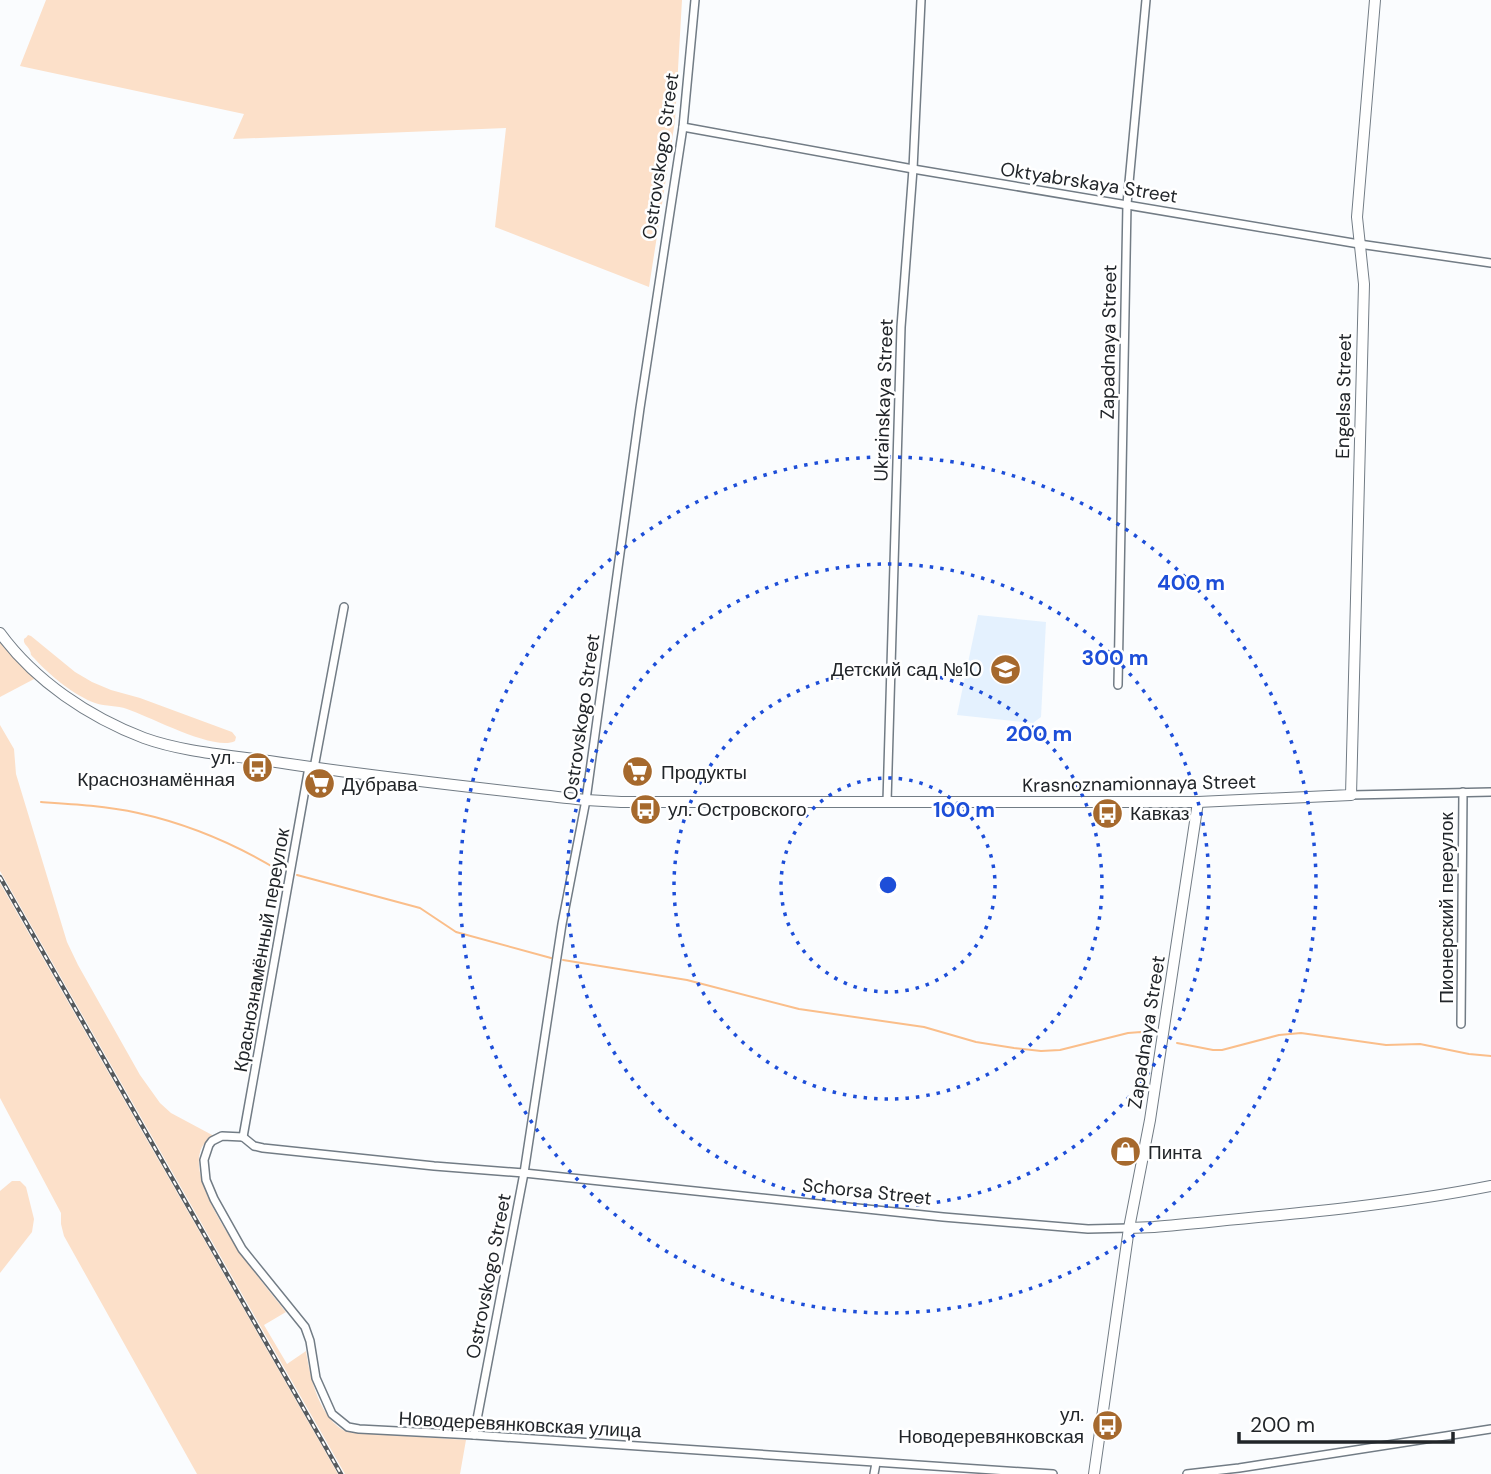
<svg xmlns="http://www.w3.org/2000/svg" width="1491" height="1474" font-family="'DM Sans',sans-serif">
<rect width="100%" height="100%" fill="#fafcfe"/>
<polygon fill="#e4f1fe" points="978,615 1046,622 1041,717 1033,723 957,715"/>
<g fill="#fce0c9">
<polygon points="46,0 682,0 675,121 649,287 495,227 506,128 233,139 244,114 20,66"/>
<path d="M 28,635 L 31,636 L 75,672 L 92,682 L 111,690 L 140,698 L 232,732 L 236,737 L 235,741 C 215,752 149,716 127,709 C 117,705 106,707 95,703 C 75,696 48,674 34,658 C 28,652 33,656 29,649 C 27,645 23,644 24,639 C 25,638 27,637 28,635 Z"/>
<polygon points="0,640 36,678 0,697"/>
<path d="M 0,725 L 14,749 L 16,774 L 67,942 L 78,965 L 140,1075 L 160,1103 L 171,1113 L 214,1136 C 210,1139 205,1142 202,1147 C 182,1186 262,1282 286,1312 L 264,1325 L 287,1364 L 306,1351 C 310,1378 320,1420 347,1432 L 466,1440 L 460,1474 L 345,1474 L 0,871 Z"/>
<polygon points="0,883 338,1474 197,1474 64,1236 61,1224 61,1213 0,1098"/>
<polygon points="12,1181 20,1181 26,1187 34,1219 32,1232 0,1273 0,1191"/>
</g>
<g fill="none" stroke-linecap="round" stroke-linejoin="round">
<g stroke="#fabe8a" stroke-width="2">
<path d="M 41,802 C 73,804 107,806 138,813 C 188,824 235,844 278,870"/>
<polyline points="297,875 420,908 456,932 551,958"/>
<polyline points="563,960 687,980 799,1009 924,1027 976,1042 1014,1048 1041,1051 1060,1050 1128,1033 1141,1032 1153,1035"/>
<polyline points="1177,1043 1213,1050 1222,1050 1279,1035 1301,1033 1386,1045 1420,1044 1469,1054 1491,1056"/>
</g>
<defs>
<g id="minor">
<polyline points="683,127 913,169 1359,244 1491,263"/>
<polyline points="1118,685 1127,204 1146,0"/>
<polyline points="314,768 344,607"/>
<polyline points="1351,795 1491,792"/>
<polyline points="887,802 901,327 913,169 921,0"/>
<polyline points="1461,1024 1463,792"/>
<polyline points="243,1137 222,1136 212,1141 209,1145 204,1160 206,1180 214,1199 242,1249 305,1327 310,1341 316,1378 332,1414 348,1427 359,1429 474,1435 1053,1474"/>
<polyline points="243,1137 254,1146 263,1148 434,1166 524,1173 943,1217 1088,1229 1129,1228"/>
<polyline points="243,1137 309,767"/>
<polyline points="474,1435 524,1173 562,924 586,800 640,408 683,127 695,0"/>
<polyline points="874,1474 876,1463"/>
<polyline points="1187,1474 1239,1468 1491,1429"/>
</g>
<g id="secondary">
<path d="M 0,633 C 35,681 89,717 144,738 C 183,752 228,755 269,761 C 374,777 480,788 586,800 L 621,802 L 1198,802 L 1351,795 L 1364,284 L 1357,217 L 1375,0"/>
<path d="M 1129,1228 L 1154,1227 C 1267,1216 1380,1208 1491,1186"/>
<polyline points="1094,1474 1129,1228 1150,1120 1198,802"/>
</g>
</defs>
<use href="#minor" stroke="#727c85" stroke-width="10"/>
<use href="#secondary" stroke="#727c85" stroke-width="12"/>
<use href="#minor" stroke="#fff" stroke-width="7"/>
<use href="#secondary" stroke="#fff" stroke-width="10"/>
<defs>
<polyline id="rail" points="0,877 341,1474"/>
</defs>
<use href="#rail" stroke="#565a5d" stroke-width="4.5"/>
<use href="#rail" stroke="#fff" stroke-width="2" stroke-dasharray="5" stroke-linecap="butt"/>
</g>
<g fill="none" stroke="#1d4ed8" stroke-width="3.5" stroke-dasharray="3.5 7">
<circle cx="888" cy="885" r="107"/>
<circle cx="888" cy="885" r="214"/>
<circle cx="888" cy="885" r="321"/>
<circle cx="888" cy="885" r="428"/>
</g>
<defs>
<symbol id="school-disc" viewBox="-11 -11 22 22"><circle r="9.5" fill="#a6692d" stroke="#fff"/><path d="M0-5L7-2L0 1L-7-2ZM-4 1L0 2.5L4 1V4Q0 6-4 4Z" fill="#fff"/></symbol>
<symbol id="bus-disc" viewBox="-11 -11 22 22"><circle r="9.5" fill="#a6692d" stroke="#fff"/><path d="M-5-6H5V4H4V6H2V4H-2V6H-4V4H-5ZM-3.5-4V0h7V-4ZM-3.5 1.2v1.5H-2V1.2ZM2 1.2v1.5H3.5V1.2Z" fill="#fff"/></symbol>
<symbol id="supermarket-disc" viewBox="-11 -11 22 22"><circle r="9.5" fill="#a6692d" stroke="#fff"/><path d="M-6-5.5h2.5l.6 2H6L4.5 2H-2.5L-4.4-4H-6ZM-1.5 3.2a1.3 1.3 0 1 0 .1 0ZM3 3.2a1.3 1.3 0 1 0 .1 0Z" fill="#fff"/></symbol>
<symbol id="shop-disc" viewBox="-11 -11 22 22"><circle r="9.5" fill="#a6692d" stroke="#fff"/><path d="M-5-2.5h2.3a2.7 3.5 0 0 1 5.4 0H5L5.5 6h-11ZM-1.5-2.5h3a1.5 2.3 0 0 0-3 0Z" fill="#fff"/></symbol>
</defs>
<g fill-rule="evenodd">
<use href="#school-disc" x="988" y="652" width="35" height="35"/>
<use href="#bus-disc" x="240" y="750" width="35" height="35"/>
<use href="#supermarket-disc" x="620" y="754" width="35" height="35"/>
<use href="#supermarket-disc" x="302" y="766" width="35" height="35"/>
<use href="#bus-disc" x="628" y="792" width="35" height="35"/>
<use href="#bus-disc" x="1090" y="796" width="35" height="35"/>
<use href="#shop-disc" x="1108" y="1134" width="35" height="35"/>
<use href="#bus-disc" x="1090" y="1408" width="35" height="35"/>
</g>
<g text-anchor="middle" stroke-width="5" stroke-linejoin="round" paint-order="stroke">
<g font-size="19" fill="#212529" stroke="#fff">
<text transform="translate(660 156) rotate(-82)" y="7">Ostrovskogo Street</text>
<text transform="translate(1089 182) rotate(9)" y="7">Oktyabrskaya Street</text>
<text transform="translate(1108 342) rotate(-89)" y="7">Zapadnaya Street</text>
<text transform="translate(1343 396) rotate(-89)" y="7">Engelsa Street</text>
<text transform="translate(883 400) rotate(-88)" y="7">Ukrainskaya Street</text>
<text transform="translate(581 717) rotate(-82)" y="7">Ostrovskogo Street</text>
<text transform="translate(1139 783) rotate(-1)" y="7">Krasnoznamionnaya Street</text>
<text transform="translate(1446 908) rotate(-90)" y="7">Пионерский переулок</text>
<text transform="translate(261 950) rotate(-80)" y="7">Краснознамённый переулок</text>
<text transform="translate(1146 1032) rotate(-81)" y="7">Zapadnaya Street</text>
<text transform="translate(867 1191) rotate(6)" y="7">Schorsa Street</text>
<text transform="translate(488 1276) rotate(-79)" y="7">Ostrovskogo Street</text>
<text transform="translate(520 1424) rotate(3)" y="7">Новодеревянковская улица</text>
</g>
<g font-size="19" fill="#212529" stroke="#fff" text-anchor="start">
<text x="982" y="676" text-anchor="end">Детский сад №10</text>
<text x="235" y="764" text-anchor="end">ул.<tspan x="235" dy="22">Краснознамённая</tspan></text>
<text x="661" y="779">Продукты</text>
<text x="342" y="791">Дубрава</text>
<text x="668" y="816">ул. Островского</text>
<text x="1130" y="820">Кавказ</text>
<text x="1148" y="1159">Пинта</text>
<text x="1084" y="1421" text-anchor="end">ул.<tspan x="1084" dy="22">Новодеревянковская</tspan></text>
</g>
</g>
<circle cx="888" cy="885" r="10" fill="#1d4ed8" stroke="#fff" stroke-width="3.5"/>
<g font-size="21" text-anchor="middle" font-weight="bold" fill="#1d4ed8" stroke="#fff" stroke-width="5" stroke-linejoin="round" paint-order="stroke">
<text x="1191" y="590">400 m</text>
<text x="1115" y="665">300 m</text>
<text x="1039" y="741">200 m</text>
<text x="964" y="817">100 m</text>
</g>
<path d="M1239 1432v10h214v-10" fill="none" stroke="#212529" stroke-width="3.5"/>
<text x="1250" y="1432" font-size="21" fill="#212529" stroke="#ffffff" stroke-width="5" paint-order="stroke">200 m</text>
</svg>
